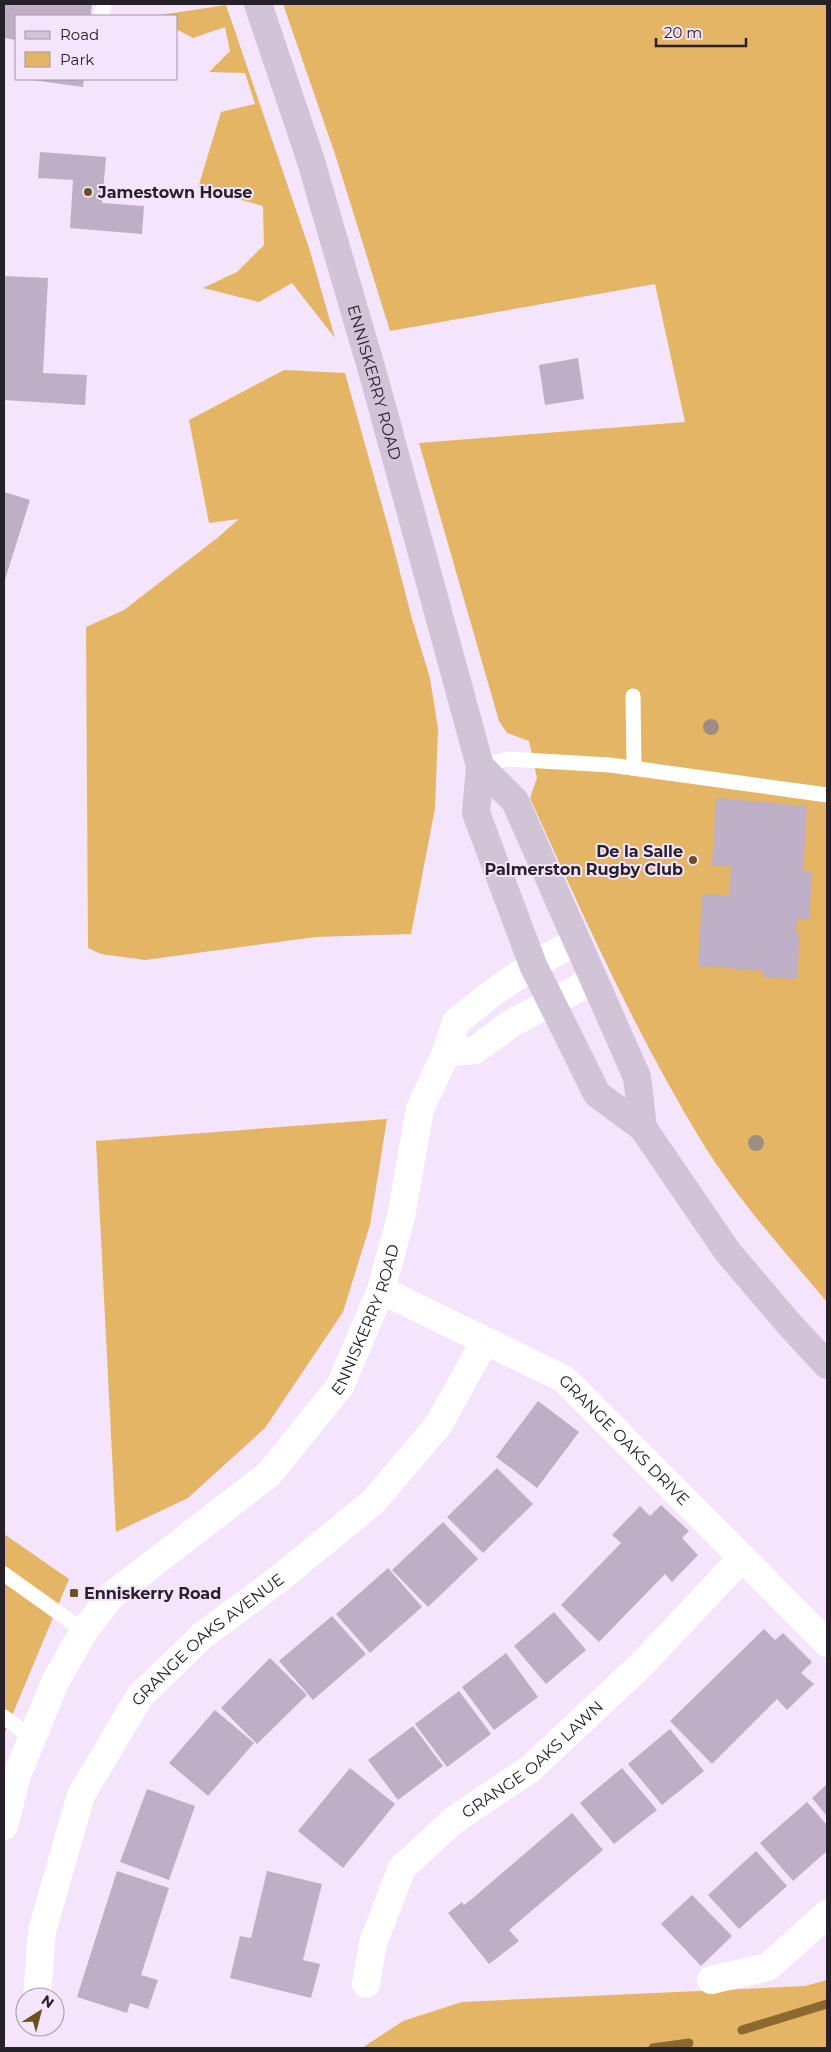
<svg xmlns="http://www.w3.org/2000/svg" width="831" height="2052" font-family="Montserrat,sans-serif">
<rect width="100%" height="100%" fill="#f4e4fc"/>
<g fill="#e3b565">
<path d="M 283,4 L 827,4 L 827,1302 C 784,1251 738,1200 702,1142 C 635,1032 583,915 530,798 L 537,778 L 529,741 L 507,733 L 499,721 L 419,443 L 685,422 L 655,284 L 390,331 L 336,157 Z"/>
<polygon points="226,5 309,248 335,338 292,283 259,302 203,288 237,272 264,245 263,206 198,188 221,112 255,104 245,73 209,72 230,51 225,27 193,38 176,29 176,16 153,16"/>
<polygon points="284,370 345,373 390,534 412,619 430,678 438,729 435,808 411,934 316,937 145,960 101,954 88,948 86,627 124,610 216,539 239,519 209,523 189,420"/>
<polygon points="387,1119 370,1225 343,1312 265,1428 188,1498 116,1532 96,1141"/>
<polygon points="4,1534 69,1579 4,1735"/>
<polygon points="827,1980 827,2048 362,2048 403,2021 462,2002 805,1986"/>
</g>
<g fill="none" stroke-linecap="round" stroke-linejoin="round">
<g stroke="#8b692f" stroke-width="9">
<polyline points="742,2030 827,2004"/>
<polyline points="653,2048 689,2043"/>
</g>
</g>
<g fill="#bfafc6">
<polygon points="4,4 92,4 91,16 16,16 16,40 4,38"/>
<polygon points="25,79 84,79 83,87"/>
<polygon points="40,152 106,157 102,203 144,206 142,234 70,228 73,180 38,178"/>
<polygon points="4,276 48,278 43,373 87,375 85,405 4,400"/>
<polygon points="578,358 584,399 545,405 539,365"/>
<polygon points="4,492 30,500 4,583"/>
<polygon points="716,798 807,806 803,872 812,872 809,920 797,920 796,933 800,933 797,979 763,977 764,971 698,966 702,894 729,896 731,866 712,865"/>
<polygon points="538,1401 579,1432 537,1488 496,1457"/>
<polygon points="497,1468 533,1504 483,1553 447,1517"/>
<polygon points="661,1505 689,1531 682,1538 698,1555 672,1582 665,1574 599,1642 561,1605 621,1543 612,1535 640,1506 650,1516"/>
<polygon points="443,1522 478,1559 428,1607 392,1570"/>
<polygon points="388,1568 422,1607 370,1653 336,1614"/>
<polygon points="554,1612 586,1650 546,1684 514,1646"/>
<polygon points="332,1616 366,1654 313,1700 279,1661"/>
<polygon points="764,1629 775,1640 783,1633 812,1662 801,1673 814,1684 787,1710 777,1699 712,1764 670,1721"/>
<polygon points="506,1653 538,1697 494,1730 462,1687"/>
<polygon points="270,1658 307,1695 257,1744 221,1708"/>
<polygon points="459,1691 491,1734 447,1767 415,1724"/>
<polygon points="215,1710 254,1743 208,1796 169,1763"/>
<polygon points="413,1726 443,1766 398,1800 368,1760"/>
<polygon points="670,1729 704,1771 662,1805 628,1764"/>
<polygon points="350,1768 395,1804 343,1868 298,1831"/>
<polygon points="622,1768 657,1810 614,1844 580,1803"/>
<polygon points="827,1784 827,1816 812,1798"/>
<polygon points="147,1789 195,1806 169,1880 120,1862"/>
<polygon points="807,1802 827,1825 827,1851 793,1881 760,1843"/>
<polygon points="572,1813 603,1850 509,1930 519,1941 489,1964 448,1913 462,1902 464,1905 473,1898"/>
<polygon points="756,1851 787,1886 739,1929 708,1895"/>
<polygon points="117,1871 169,1888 141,1975 158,1980 148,2009 130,2003 127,2013 77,1997"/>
<polygon points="267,1871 322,1884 303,1960 320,1964 311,1998 230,1978 240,1936 251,1938"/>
<polygon points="692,1895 732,1936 701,1966 661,1924"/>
</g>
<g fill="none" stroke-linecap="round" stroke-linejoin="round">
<g stroke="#fff" stroke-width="15">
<polyline points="102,13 104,4"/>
<polyline points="633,696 634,768"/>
<polyline points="480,766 508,759 610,765 827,795"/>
<polyline points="4,1574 84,1631"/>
<polyline points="4,1717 32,1738"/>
</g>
<g stroke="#fff" stroke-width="28">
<path id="s1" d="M 381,1290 L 564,1379 L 827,1643"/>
<polyline points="711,1980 768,1967 827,1914"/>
<path id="s2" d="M 366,1984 L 373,1943 L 402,1868 L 454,1820 L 530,1769 L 641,1665 L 742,1558"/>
<path id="s3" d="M 37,1997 L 42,1931 L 81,1795 L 140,1696 L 202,1636 L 280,1578 L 374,1501 L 439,1424 L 485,1341"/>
</g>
<g stroke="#fff" stroke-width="28">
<polyline points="446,1053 475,1050 512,1023 594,980"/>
<path id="s4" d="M 4,1826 L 17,1775 L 55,1682 L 84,1631 L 111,1596 L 269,1474 L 340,1386 L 381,1290 L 401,1217 L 420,1109 L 446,1053 L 456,1022 L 491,994 L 533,965 L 577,941"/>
</g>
<g stroke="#d1c4d7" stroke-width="28">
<path id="s5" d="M 258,4 L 310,158 L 375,381 L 480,766 L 476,813 L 533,965 L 597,1094 L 643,1128 L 727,1251 L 789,1324 L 827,1365"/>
<polyline points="480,766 515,801 637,1077 643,1128"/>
</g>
</g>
<g fill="#9f8d84">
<circle cx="711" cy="727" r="8"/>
<circle cx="756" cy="1143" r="8"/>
</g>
<g fill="#6b5122" stroke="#f4e4fc" stroke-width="2">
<circle cx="88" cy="192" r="5"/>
<circle cx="693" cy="860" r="5"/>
<rect x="69" y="1588" width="10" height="10" rx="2.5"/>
</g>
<g text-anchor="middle" stroke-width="4" stroke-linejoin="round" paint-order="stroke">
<g font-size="16" font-weight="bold" fill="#262029" stroke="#f4e4fc" text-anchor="start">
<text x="98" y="198">Jamestown House</text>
<text x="683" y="857" text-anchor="end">De la Salle<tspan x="683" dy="18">Palmerston Rugby Club</tspan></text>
<text x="84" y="1599">Enniskerry Road</text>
</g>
<g font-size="16" fill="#262029" stroke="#f4e4fc">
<text dy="6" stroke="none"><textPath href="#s5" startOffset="396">ENNISKERRY ROAD</textPath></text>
<text dy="6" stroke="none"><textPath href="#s4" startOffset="640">ENNISKERRY ROAD</textPath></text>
<text dy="6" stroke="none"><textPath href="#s1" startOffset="289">GRANGE OAKS DRIVE</textPath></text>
<text dy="6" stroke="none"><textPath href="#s3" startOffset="411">GRANGE OAKS AVENUE</textPath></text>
<text dy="6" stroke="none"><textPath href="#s2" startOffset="292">GRANGE OAKS LAWN</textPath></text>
</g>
</g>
<rect width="831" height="2052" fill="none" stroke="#262029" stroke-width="10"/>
<rect x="15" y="15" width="162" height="65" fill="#f4e4fc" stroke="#a296a8"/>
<rect x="25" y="31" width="25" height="8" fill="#d1c4d7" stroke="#a296a8"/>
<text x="60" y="40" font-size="15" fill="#262029">Road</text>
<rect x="25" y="52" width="25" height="15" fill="#e3b565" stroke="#a296a8"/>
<text x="60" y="65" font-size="15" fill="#262029">Park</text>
<g transform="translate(40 2012) rotate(36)"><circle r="24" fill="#f4e4fc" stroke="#a296a8"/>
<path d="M0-4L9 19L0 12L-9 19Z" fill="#6b5122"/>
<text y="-8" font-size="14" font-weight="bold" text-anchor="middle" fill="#262029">N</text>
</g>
<path d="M656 38v8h90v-8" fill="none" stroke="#262029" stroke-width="2.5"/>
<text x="664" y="38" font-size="15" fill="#262029" stroke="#f4e4fc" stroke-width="4" paint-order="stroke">20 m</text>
</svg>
